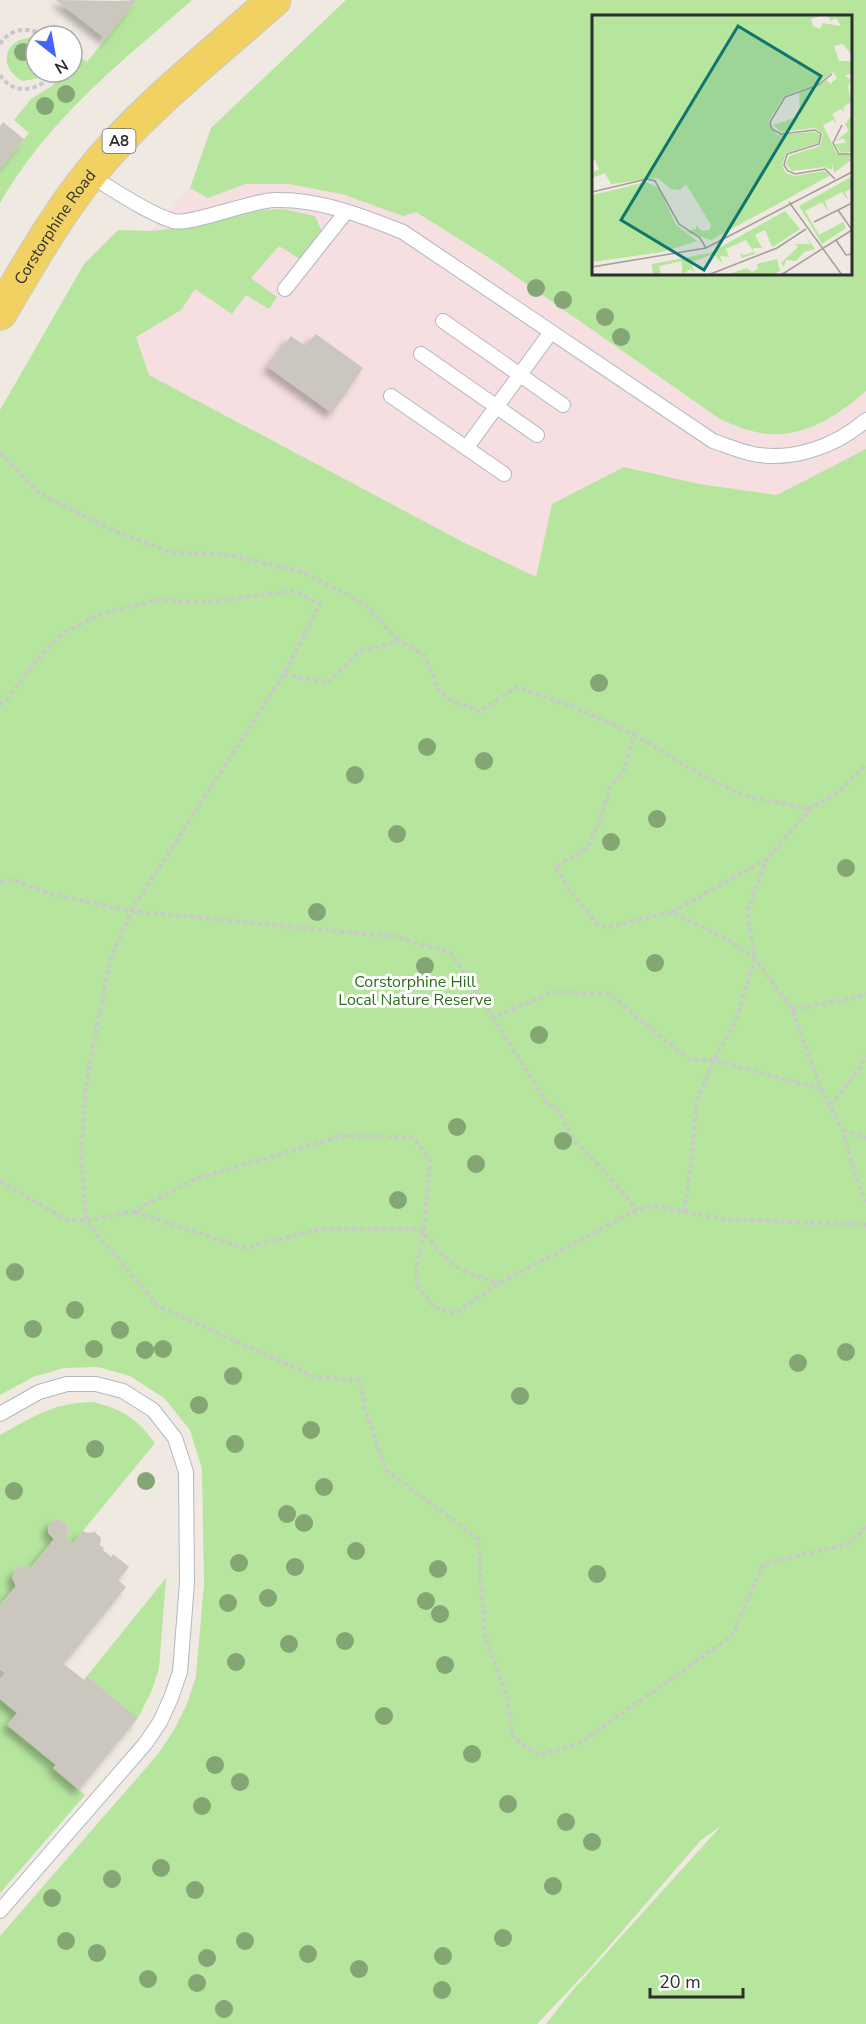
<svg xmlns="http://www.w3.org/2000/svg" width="866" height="2024" font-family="'Nunito Sans',sans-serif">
<defs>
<filter id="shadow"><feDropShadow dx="-5.5" dy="5.5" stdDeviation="3" flood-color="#0004"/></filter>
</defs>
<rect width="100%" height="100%" fill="#efe9e1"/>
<path fill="#f5dfe0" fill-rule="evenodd" d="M 346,0 L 866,0 L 866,741 L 463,542 L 149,375 L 84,264 L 118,230 L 151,231 L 190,188 L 211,128 ZM 593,16 L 850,16 L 850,273 L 593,273 Z"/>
<g fill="#b6e59e" fill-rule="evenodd">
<path d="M 136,0 L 192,0 C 119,64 50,117 0,203 L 0,169 L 29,133 L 14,120 L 31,99 L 52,86 L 64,72 L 72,72 L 72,51 L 87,62 Z"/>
<path d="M 346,0 L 866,0 L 866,391 C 840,414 806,437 769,434 C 752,433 735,426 720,419 L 491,259 L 416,212 L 403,216 L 342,194 L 289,184 L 245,184 L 208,198 L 190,188 L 211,128 ZM 593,16 L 850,16 L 850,273 L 593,273 Z"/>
<path d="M 28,38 L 36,40 L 36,72 L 45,72 L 39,78 L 23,81 C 0,70 1,42 28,38 Z"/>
<polygon points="283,209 315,216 324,237 305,262 279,246 251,278 277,297 269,309 246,295 232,314 195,289 181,310 136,337 149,375 463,542 536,577 552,504 624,467 699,484 777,495 866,449 866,2024 546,2024 572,1991 721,1826 701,1840 591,1967 537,2024 0,2024 0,1936 158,1754 174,1730 187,1704 196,1676 204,1584 202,1469 190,1430 164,1398 130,1376 98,1367 64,1368 33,1377 0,1395 0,410 84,264 118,230 150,231 183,228 243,211"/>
<path d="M 93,1402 C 124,1410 136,1418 155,1443 L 73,1543 L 65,1537 L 69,1530 L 66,1523 L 59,1519 C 51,1520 48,1524 48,1533 L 54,1539 L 31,1567 L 23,1566 L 15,1570 L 12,1578 L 16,1586 L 0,1605 L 0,1435 C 35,1416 52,1403 93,1402 Z"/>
<polygon points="166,1578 159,1668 152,1690 138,1718 87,1676"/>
<polygon points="0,1699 17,1713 56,1765 53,1768 85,1795 0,1893"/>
</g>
<g fill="#cbc7bf" filter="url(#shadow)">
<polygon points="56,0 116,1 136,0 106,39"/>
<polygon points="3,122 24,139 0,169 0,127"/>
<polygon points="316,334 363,368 332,413 268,367 291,336 305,346"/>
<polygon points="59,1519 66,1523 69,1530 65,1537 73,1543 83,1531 87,1533 95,1532 101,1538 100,1545 104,1548 103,1550 111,1557 113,1554 129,1567 118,1580 126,1587 64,1664 84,1680 87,1676 138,1718 79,1790 53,1768 56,1765 7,1725 17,1713 0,1699 0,1680 5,1673 0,1669 0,1605 16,1586 12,1578 15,1570 23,1566 31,1567 54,1539 48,1533 49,1525 52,1521"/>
</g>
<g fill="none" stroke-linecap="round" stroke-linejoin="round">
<defs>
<g id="lane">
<path d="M 89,175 C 113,189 147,213 173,221 C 189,226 252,200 275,200 C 320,199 363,216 403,232 L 713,441 C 725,445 737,450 749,453 C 789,463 835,447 866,420"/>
<polyline points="285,289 346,212"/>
<polyline points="443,321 563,405"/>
<polyline points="421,354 537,435"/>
<polyline points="391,396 504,474"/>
<polyline points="467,447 551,332"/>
<polyline points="0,1414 39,1392 67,1384 96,1384 123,1391 153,1410 175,1438 186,1472 187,1583 180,1672 171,1698 160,1722 145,1744 0,1911"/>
</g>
<g id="primary">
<path id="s1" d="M 0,313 C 28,266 55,218 89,175 C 142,109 211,56 274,0"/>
</g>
</defs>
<use href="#lane" stroke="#b4b7c1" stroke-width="16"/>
<use href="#primary" stroke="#c9c9c9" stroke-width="35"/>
<g stroke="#c9c9c9" stroke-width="4" stroke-dasharray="4.5 3" stroke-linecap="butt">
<path d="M 0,44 C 10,28 30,26 44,36"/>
<path d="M 0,75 C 13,96 41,92 53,72"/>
<polyline points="0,452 39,493 108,528 169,552 228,555 300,571 365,604 399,641"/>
<polyline points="284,674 328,683 360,651 399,641 424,655 439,691 453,701 480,711 517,687 574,707 634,734 625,769 611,785 600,821 587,848 555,867 574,896 599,926 609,927 672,912 730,941 755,959 792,1009 821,1089 842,1129 858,1184 866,1202"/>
<polyline points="0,705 7,699 46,649 67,631 102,614 157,600 204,602 293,591 320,604 284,674 131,911 110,960 86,1083 81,1155 86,1221 158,1306 315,1377 360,1380 365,1410 386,1470 478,1539 485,1637 507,1696 513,1737 539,1755 580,1743 732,1636 763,1564 848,1544 866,1527"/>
<polyline points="634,734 684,765 741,795 809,809"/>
<polyline points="0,882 12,880 51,894 131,911 396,937 451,953 493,1017 554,992 609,994 688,1059 714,1060 821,1089"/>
<polyline points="672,912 767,859 810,809 841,790 866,765"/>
<polyline points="792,1009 838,1001 866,994"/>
<polyline points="493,1017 546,1102 558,1110 574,1141 605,1172 637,1210"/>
<path d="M 830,1105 C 843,1090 857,1074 866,1056"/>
<polyline points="843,1130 866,1138"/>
<polyline points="0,1181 65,1219 86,1221 135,1211 195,1179 342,1136 413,1137 430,1160 424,1231 416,1271 419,1289 435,1308 455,1313 500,1283 637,1210 655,1206 723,1219 866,1225"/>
<path d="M 135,1212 L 244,1248 L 321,1229 L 416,1229 C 429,1233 433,1245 442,1254 C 459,1272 477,1277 500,1283"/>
<polyline points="684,1212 692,1156 696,1102 714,1060 735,1022 755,959 747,912 767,859"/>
</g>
<use href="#lane" stroke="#fff" stroke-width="14"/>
<use href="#primary" stroke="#f2d163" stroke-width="33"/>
</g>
<g fill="#84a574">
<circle cx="23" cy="52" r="9"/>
<circle cx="66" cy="94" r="9"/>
<circle cx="45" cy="106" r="9"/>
<circle cx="536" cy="288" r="9"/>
<circle cx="563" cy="300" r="9"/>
<circle cx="605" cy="317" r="9"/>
<circle cx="621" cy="337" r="9"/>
<circle cx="599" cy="683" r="9"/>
<circle cx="427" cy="747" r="9"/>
<circle cx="484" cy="761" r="9"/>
<circle cx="355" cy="775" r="9"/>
<circle cx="657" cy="819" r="9"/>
<circle cx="397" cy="834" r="9"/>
<circle cx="611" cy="842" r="9"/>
<circle cx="846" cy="868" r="9"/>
<circle cx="317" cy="912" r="9"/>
<circle cx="655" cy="963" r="9"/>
<circle cx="425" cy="966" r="9"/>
<circle cx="539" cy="1035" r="9"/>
<circle cx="457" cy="1127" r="9"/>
<circle cx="563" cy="1141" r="9"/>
<circle cx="476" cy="1164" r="9"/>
<circle cx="398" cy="1200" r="9"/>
<circle cx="15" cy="1272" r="9"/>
<circle cx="75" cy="1310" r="9"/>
<circle cx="33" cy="1329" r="9"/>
<circle cx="120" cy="1330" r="9"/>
<circle cx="94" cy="1349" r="9"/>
<circle cx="163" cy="1349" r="9"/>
<circle cx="145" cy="1350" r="9"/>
<circle cx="846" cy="1352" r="9"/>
<circle cx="798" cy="1363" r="9"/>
<circle cx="233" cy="1376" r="9"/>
<circle cx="520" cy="1396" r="9"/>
<circle cx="199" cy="1405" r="9"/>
<circle cx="311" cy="1430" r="9"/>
<circle cx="235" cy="1444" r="9"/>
<circle cx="95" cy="1449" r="9"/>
<circle cx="146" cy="1481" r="9"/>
<circle cx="324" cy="1487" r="9"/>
<circle cx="14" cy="1491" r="9"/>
<circle cx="287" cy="1514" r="9"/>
<circle cx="304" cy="1523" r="9"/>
<circle cx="356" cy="1551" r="9"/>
<circle cx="239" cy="1563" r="9"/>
<circle cx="295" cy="1567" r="9"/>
<circle cx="438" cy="1569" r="9"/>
<circle cx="597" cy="1574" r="9"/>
<circle cx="268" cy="1598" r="9"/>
<circle cx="426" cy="1601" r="9"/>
<circle cx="228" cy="1603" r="9"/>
<circle cx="440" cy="1614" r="9"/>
<circle cx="345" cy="1641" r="9"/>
<circle cx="289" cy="1644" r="9"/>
<circle cx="236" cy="1662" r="9"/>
<circle cx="445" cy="1665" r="9"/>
<circle cx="384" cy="1716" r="9"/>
<circle cx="472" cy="1754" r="9"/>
<circle cx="215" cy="1765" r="9"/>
<circle cx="240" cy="1782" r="9"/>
<circle cx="508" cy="1804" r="9"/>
<circle cx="202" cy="1806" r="9"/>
<circle cx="566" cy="1822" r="9"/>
<circle cx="592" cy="1842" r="9"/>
<circle cx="161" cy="1868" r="9"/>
<circle cx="112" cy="1879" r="9"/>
<circle cx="553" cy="1886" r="9"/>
<circle cx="195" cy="1890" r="9"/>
<circle cx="52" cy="1898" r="9"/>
<circle cx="503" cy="1938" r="9"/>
<circle cx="66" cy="1941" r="9"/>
<circle cx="245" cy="1941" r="9"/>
<circle cx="97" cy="1953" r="9"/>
<circle cx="308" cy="1954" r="9"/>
<circle cx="443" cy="1956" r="9"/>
<circle cx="207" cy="1958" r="9"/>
<circle cx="359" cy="1969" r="9"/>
<circle cx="148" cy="1979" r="9"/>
<circle cx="197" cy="1983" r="9"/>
<circle cx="442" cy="1990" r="9"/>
<circle cx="224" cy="2009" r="9"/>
</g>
<g text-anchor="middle" stroke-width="6" stroke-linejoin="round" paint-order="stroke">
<rect fill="#fff" stroke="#6d6d6d" stroke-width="1.5" x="102.5" y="129" width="33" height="24" rx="4.5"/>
<g font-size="15" font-weight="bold" fill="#2e2e2e">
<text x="119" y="146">A8</text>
</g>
<g font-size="16" fill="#2e2e2e" stroke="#fff">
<text dy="6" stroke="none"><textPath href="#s1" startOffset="102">Corstorphine Road</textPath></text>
</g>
<g font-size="16" fill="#2c6e1b" stroke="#fff">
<text x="415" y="987">Corstorphine Hill<tspan x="415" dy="18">Local Nature Reserve</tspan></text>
</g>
</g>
<g transform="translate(592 15)">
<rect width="260" height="260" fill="#efe9e1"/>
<path d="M 0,0 L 230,0 L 219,4 L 221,11 L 228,14 L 231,8 L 249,11 L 244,3 L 239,6 L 235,0 L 259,0 L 259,39 L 251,29 L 242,31 L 247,46 L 259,46 L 259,58 L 253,61 L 259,65 L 256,71 L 259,87 L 251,92 L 252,97 L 249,94 L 240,99 L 245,109 L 241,105 L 231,110 L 245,139 L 259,140 L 259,145 L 242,158 L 240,147 L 240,155 L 232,152 L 200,156 L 194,149 L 197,141 L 228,131 L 231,119 L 223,113 L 189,117 L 181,110 L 208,101 L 207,78 L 235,65 L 238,69 L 245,63 L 241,57 L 225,69 L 192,81 L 176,107 L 185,120 L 223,117 L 228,120 L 226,128 L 194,138 L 190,150 L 194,158 L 203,161 L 232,156 L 239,160 L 119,225 L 97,218 L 94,216 L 104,214 L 104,210 L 110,216 L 118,215 L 119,210 L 94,169 L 88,175 L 79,174 L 66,163 L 19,169 L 13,158 L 0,163 L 0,158 L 7,154 L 3,145 L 0,146 ZM 259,101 L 259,137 L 249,138 L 243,129 L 254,128 L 251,123 L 242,127 L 257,116 L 253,109 ZM 259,162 L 259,174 L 253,177 L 257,186 L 250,177 L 233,186 L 237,197 L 230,187 L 213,196 L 227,220 L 251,207 L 254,213 L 230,229 L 207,191 ZM 54,167 L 67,173 L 84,210 L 105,226 L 70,237 L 0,247 L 1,180 ZM 193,196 L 208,214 L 184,230 L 180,232 L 173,215 L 163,220 L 170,233 L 161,233 L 163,239 L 150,243 L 148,238 L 152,240 L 162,237 L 154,225 L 134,234 L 137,242 L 128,241 L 131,249 L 122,239 L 99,247 L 103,259 L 99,254 L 90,259 L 90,246 L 67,251 L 69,259 L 61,259 L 60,249 L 118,238 ZM 213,220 L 223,234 L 212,237 L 204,246 L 194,245 L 192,252 L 189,248 L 206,232 L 203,229 L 218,229 ZM 185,244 L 188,256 L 182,259 L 137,259 L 155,253 L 160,257 L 166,254 L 165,249 Z" fill="#b6e59e"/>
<path fill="none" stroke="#a29e99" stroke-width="1.5" d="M 240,59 L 226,70 L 193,82 L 178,107 L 180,114 L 189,119 L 223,115 L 229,119 L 227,129 L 195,139 L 192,150 L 196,156 L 203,159 L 233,154 L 243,164M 250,110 L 241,128 L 247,139 L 260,139M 0,177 L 55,164 L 63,166 L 87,209 L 108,223 L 114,233M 197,187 L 250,260M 246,195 L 260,215M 222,207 L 260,188M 244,225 L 254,240 L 260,239M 0,252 L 114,233 L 260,157M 116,260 L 185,233 L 214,214M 189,260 L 260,215"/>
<path fill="#0f766e" fill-opacity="0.15" stroke="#0f766e" stroke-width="3" d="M 146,11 L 229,61 L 112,255 L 29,205 Z"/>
<rect width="260" height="260" fill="none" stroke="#2e2e2e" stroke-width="3"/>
</g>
<g transform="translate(54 54) rotate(149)"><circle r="28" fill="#ffffff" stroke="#ababab" stroke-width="1.5"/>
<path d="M0-4.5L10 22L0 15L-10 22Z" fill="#4264fb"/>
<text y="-9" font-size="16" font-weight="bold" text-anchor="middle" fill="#2e2e2e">N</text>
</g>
<path d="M650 1988v9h93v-9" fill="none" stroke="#2e2e2e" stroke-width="3"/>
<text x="659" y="1988" font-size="18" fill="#2e2e2e" stroke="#ffffff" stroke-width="4.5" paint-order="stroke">20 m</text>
</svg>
